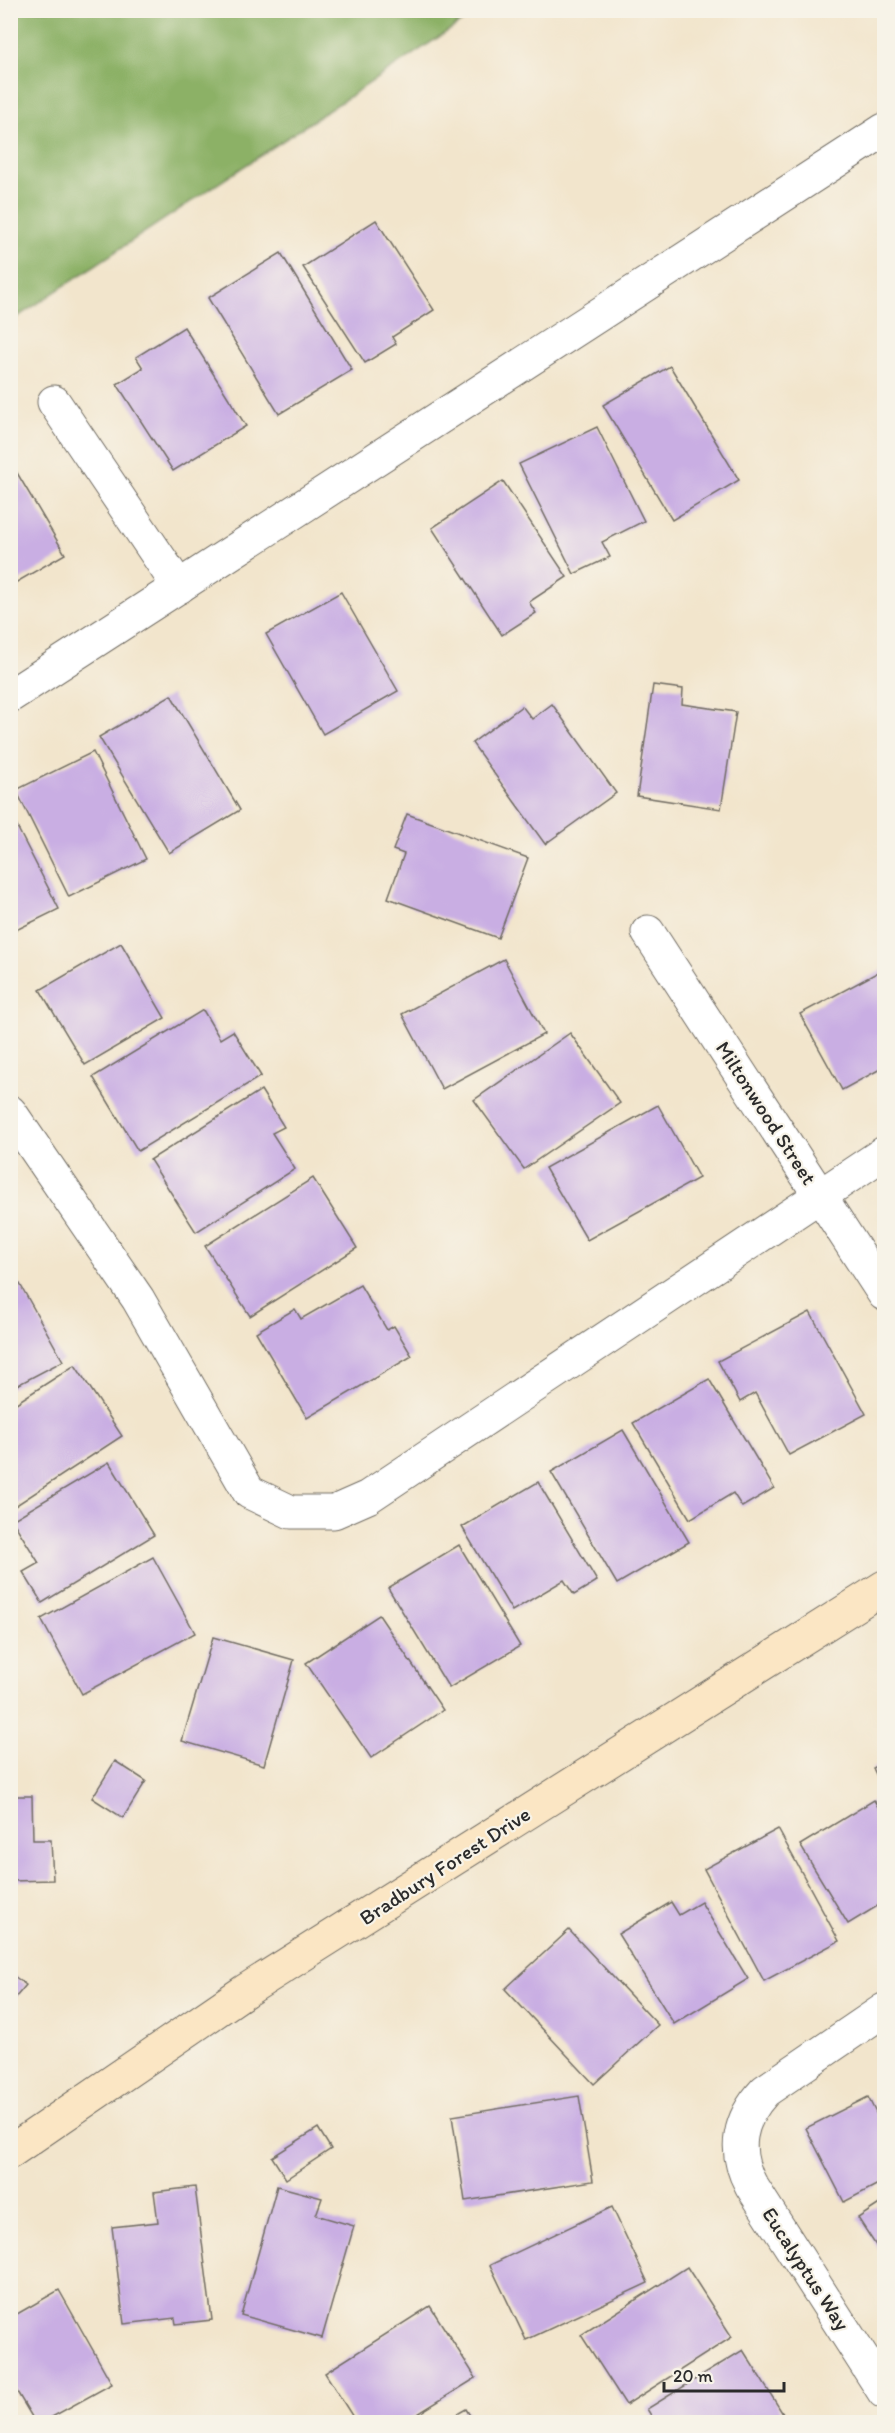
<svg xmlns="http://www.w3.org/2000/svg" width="895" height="2433" font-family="Itim,sans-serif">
<rect width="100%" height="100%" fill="#f7f3e8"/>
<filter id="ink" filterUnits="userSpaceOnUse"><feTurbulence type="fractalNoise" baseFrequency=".0167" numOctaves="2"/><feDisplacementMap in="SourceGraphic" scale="12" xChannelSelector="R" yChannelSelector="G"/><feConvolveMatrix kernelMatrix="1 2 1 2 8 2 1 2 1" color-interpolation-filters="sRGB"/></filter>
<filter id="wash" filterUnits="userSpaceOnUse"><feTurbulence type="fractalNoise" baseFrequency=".008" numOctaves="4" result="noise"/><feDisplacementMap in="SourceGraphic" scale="24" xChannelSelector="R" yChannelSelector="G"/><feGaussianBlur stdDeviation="1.35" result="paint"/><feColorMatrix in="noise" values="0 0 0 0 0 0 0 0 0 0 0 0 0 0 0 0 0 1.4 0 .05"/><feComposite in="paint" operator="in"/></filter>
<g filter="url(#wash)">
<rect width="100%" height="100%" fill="#f2e5cc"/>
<polygon fill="#8cb166" stroke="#5c6e48" stroke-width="1.5" points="11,10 478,10 478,11 11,321"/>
<g id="blocks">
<g fill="#c9aee3">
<polygon points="376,220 434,310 392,337 396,344 365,363 303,267"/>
<polygon points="281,253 352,370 279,414 208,298"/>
<polygon points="184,327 246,426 173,471 117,384 143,368 136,357"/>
<polygon points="670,366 739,480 672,520 603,405"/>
<polygon points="597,427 644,521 602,542 610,557 574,574 519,464"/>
<polygon points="10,461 65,554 10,586"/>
<polygon points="503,481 567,577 529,602 536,613 502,635 432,528"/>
<polygon points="341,592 398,691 323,734 266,634"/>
<polygon points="653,685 683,689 682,704 736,712 721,809 637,796"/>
<polygon points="171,695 240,810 169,853 99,737"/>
<polygon points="552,704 616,793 545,844 472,743 522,706 532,719"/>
<polygon points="93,752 146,859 69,897 16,790"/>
<polygon points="10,813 59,909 10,933"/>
<polygon points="407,814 528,858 498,938 388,898 404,854 393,850"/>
<polygon points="121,943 165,1018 85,1065 40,990"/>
<polygon points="504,959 544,1034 442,1089 402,1014"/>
<polygon points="884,969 884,1067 842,1090 800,1014"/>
<polygon points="203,1010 220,1039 233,1031 261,1076 138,1151 93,1077"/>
<polygon points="570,1033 620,1103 524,1169 474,1100"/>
<polygon points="261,1090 284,1127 272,1133 295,1169 196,1232 150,1160"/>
<polygon points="658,1105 699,1178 587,1240 545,1168"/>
<polygon points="313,1178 357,1248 250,1316 205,1246"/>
<polygon points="20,1284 63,1361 10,1389 10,1289"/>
<polygon points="360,1285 387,1330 394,1326 412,1356 307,1418 256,1332 295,1309 301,1319"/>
<polygon points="810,1312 866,1414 789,1455 755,1393 740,1402 718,1361"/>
<polygon points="75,1365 122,1436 15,1506 10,1500 10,1407"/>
<polygon points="709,1379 774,1488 742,1507 733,1493 690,1519 633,1423"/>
<polygon points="623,1430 689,1542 617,1584 551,1472"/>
<polygon points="109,1462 154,1535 42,1603 23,1572 39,1563 12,1520"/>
<polygon points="538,1482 597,1581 574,1595 564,1580 512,1611 462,1527"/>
<polygon points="459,1545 520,1646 449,1688 388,1588"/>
<polygon points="153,1557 195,1633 82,1694 41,1619"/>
<polygon points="379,1615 443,1710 371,1758 306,1663"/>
<polygon points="213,1637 294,1660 264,1765 182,1741"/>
<polygon points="115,1761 146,1781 123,1818 92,1798"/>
<polygon points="884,1762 884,1791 873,1768"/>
<polygon points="10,1796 32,1796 33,1840 51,1840 53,1880 10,1881"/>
<polygon points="874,1800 884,1817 884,1902 848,1924 800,1845"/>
<polygon points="778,1829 839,1941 764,1981 704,1869"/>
<polygon points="671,1902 679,1915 701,1902 748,1979 674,2024 618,1934"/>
<polygon points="569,1930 658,2025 594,2084 505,1989"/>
<polygon points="10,1973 26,1985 10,2004"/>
<polygon points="579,2096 593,2181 465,2201 452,2116"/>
<polygon points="868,2097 877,2115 884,2111 884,2181 844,2202 806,2128"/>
<polygon points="318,2128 331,2149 286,2179 272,2157"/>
<polygon points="277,2186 322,2198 316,2215 354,2226 322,2338 241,2315"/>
<polygon points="195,2187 212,2320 176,2324 175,2318 124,2324 112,2227 158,2222 154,2192"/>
<polygon points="884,2201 884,2258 858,2218"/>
<polygon points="612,2207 648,2283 526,2340 490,2265"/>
<polygon points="687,2267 732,2337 626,2405 581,2335"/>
<polygon points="59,2290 112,2384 43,2422 35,2422 10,2380 10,2318"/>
<polygon points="430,2306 476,2378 405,2422 356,2422 325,2373"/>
<polygon points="743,2350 788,2422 655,2422 647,2409"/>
<polygon points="466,2409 474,2422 443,2422"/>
</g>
</g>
</g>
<g filter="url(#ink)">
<use href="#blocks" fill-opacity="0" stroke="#716c63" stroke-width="1.5"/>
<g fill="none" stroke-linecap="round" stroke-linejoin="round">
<defs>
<g id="street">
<polyline points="54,402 179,587"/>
<polyline points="10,696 884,130"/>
<polyline points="648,932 884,1294"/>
<polyline points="10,1112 138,1299 249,1492 291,1512 334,1512 368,1497 884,1153"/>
<path d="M 884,2010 L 765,2091 C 739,2119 732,2150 751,2185 L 884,2392"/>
</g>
<polyline id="secondary" points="10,2152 245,1991 884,1587"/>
</defs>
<use href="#street" stroke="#716c63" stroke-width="35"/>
<use href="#secondary" stroke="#716c63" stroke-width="35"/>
<use href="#street" stroke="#fff" stroke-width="33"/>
<use href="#secondary" stroke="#fbe6c4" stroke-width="33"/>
</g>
</g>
<g text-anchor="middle" stroke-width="4.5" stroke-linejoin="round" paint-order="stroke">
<g font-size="21" fill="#2b2b2b" stroke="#f7f3e8">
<text transform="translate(766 1113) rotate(57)" y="7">Miltonwood Street</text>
<text transform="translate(445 1866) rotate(-33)" y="7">Bradbury Forest Drive</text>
<text transform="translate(806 2269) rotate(57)" y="7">Eucalyptus Way</text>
</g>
</g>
<rect width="895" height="2433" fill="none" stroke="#f7f3e8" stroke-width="36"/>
<path d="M664 2382v9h120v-9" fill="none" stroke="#2b2b2b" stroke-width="3"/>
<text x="673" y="2382" font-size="18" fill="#2b2b2b" stroke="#f7f3e8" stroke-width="4.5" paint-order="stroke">20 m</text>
</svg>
